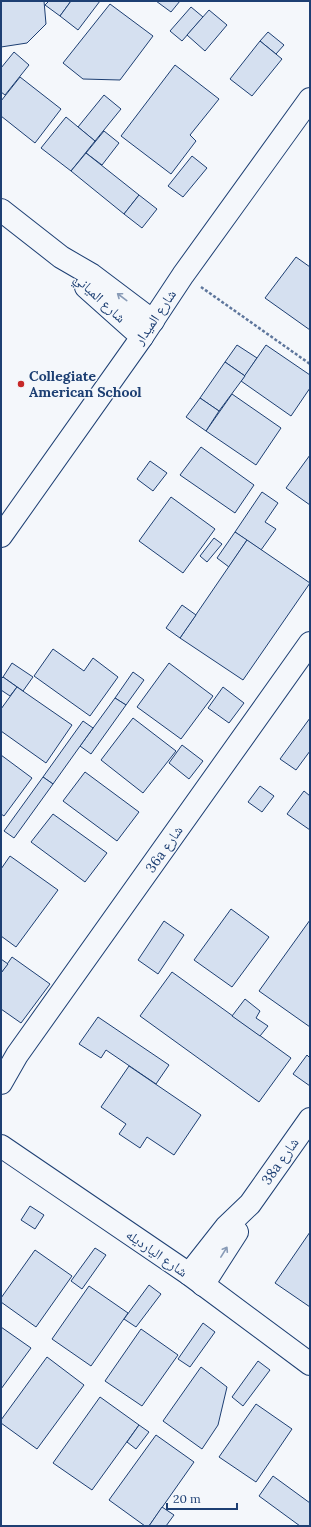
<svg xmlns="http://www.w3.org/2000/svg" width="311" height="1527" font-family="Lora,'Noto Naskh Arabic',serif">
<rect width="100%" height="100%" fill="#f4f7fb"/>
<g fill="#d5e0f0" stroke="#1d3f73">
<polygon points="1,1 44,1 46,24 27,43 1,47"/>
<polygon points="49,1 71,1 60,16 45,5"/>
<polygon points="71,1 100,1 78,30 60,16"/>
<polygon points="156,1 180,1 171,12"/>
<polygon points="110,4 153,36 120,80 83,79 63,63"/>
<polygon points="191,7 203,17 182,41 170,31"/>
<polygon points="209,10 227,25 205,51 187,35"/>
<polygon points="268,32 284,45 276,54 260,41"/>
<polygon points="260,41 282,59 252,96 230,79"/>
<polygon points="14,52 29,65 5,95 1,92 1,68"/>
<polygon points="175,65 219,99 190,135 196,141 171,174 121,136"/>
<polygon points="20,77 61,109 35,143 1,116 1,101"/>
<polygon points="104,95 121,109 95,141 78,127"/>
<polygon points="66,117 95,141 71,171 41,148"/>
<polygon points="104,131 119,143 102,165 86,153"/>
<polygon points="86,153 139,195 124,214 71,171"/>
<polygon points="192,156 207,168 183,197 168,186"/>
<polygon points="139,195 157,209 142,228 124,214"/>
<polygon points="296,257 310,267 310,330 265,298"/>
<polygon points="237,345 257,358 245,376 225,362"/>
<polygon points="266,345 310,375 310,388 291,416 241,381"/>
<polygon points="225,362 245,376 219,411 200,398"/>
<polygon points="232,394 281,428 256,465 206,431"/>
<polygon points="200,398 219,411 206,431 186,417"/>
<polygon points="201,447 254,485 235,513 180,475"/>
<polygon points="310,455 310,505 286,488"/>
<polygon points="150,461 167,473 153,491 137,479"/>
<polygon points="262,492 278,503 265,522 276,529 261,550 235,532"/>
<polygon points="171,497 215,529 183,573 139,541"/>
<polygon points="235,532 247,540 229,567 217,558"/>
<polygon points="214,538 222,544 207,562 200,556"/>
<polygon points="247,540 310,583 243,680 180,638"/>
<polygon points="182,605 196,615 180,638 166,628"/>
<polygon points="53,649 84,671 93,658 118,677 90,716 34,676"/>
<polygon points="12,663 33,677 23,691 3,677"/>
<polygon points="169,663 213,696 181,739 137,707"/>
<polygon points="133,672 144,680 126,705 115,698"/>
<polygon points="3,677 17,687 10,696 1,690 1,679"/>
<polygon points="17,687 72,725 46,763 1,731 1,709"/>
<polygon points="223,687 244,703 229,723 208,708"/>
<polygon points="115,698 126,705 91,754 80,746"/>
<polygon points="133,718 176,751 143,793 101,760"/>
<polygon points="310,718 310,751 296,770 280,759"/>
<polygon points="83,721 93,728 53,784 43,777"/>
<polygon points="182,745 203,761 189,779 169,763"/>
<polygon points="1,755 32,778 4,816 1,814"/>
<polygon points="85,772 139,812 117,841 63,801"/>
<polygon points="43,777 53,784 14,838 4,831"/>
<polygon points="260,786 274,796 262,812 248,802"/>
<polygon points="304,791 310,796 310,830 287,814"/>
<polygon points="53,814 107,853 85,882 31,842"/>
<polygon points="10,856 58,890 16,947 1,936 1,869"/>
<polygon points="231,909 269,937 232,987 194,960"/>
<polygon points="310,920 310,1027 259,991"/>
<polygon points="164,921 184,935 158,974 138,960"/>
<polygon points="12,957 50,984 21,1023 1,1009 1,973"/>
<polygon points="1,959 8,964 1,973"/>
<polygon points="172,972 291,1058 259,1102 140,1016"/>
<polygon points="245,999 260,1011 256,1018 268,1026 260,1036 232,1016"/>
<polygon points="98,1017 169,1065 156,1084 106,1050 101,1058 79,1044"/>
<polygon points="307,1055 310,1058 310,1086 293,1074"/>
<polygon points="129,1066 201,1115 174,1155 147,1137 140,1148 119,1134 126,1124 101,1107"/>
<polygon points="30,1206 44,1215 35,1229 21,1220"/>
<polygon points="310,1232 310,1307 275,1283"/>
<polygon points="95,1248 106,1255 82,1289 71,1281"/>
<polygon points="35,1250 72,1276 36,1327 1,1302 1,1298"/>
<polygon points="149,1285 161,1294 136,1327 124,1319"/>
<polygon points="89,1286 128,1313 91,1366 52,1339"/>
<polygon points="203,1323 215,1332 190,1367 178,1359"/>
<polygon points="1,1327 31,1348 1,1389"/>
<polygon points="141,1329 178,1355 142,1406 105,1381"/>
<polygon points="47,1357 84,1385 37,1449 1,1423 1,1420"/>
<polygon points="258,1361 270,1370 243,1406 232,1397"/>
<polygon points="201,1367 227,1387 218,1425 202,1449 163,1421"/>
<polygon points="100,1397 139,1425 92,1490 53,1463"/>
<polygon points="256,1404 292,1429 256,1482 219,1457"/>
<polygon points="139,1425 149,1432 136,1449 127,1442"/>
<polygon points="156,1435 194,1462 149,1526 145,1526 109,1500"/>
<polygon points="273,1476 310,1503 310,1526 300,1526 259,1496"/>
<polygon points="162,1507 174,1515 166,1526 149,1526"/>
</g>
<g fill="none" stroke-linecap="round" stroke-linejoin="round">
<defs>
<g id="minor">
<polyline points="1,210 61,257 92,275 153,321"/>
<polyline points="86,287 142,337"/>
<polyline points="1,536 142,337 183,275 310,99"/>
<polyline points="1,1083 17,1055 310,643"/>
<polyline points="1,1146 189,1274 310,1364"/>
<polyline points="189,1274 226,1227 250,1204 310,1119"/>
<polyline points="203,1285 237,1232"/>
</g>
</defs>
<use href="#minor" stroke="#1d3f73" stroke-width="24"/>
<polyline stroke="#5e769c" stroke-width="2.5" stroke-dasharray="3 2" stroke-linecap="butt" points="201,287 310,364"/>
<use href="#minor" stroke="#f4f7fb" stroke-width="22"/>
</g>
<defs><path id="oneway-shaft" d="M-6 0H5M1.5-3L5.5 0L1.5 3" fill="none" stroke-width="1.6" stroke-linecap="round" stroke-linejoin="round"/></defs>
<g stroke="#889bb7">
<use href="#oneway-shaft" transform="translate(122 297) rotate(-143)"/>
<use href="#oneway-shaft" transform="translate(224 1252) rotate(-58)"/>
</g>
<circle fill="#c62828" stroke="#f4f7fb" stroke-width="1.5" cx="21" cy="384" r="4"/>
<g text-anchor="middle" stroke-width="3" stroke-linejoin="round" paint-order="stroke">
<g font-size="14" fill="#1d3f73" stroke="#f4f7fb">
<text transform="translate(100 298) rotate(43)" y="5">شارع المياني</text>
<text transform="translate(155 317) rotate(-56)" y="5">شارع الميدار</text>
<text transform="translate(164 849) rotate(-55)" y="5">36a شارع</text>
<text transform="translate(280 1161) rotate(-55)" y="5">38a شارع</text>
<text transform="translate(157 1253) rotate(35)" y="5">شارع اليارديله</text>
</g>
<g font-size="14" font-weight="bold" fill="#1d3f73" stroke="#f4f7fb" text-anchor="start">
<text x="29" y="381">Collegiate<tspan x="29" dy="16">American School</tspan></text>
</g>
</g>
<rect width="311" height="1527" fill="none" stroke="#1d3f73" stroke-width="4"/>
<path d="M167 1503v6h70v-6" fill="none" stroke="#1d3f73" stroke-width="2"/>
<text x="173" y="1503" font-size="12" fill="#1d3f73" stroke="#f4f7fb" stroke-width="3" paint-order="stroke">20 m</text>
</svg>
